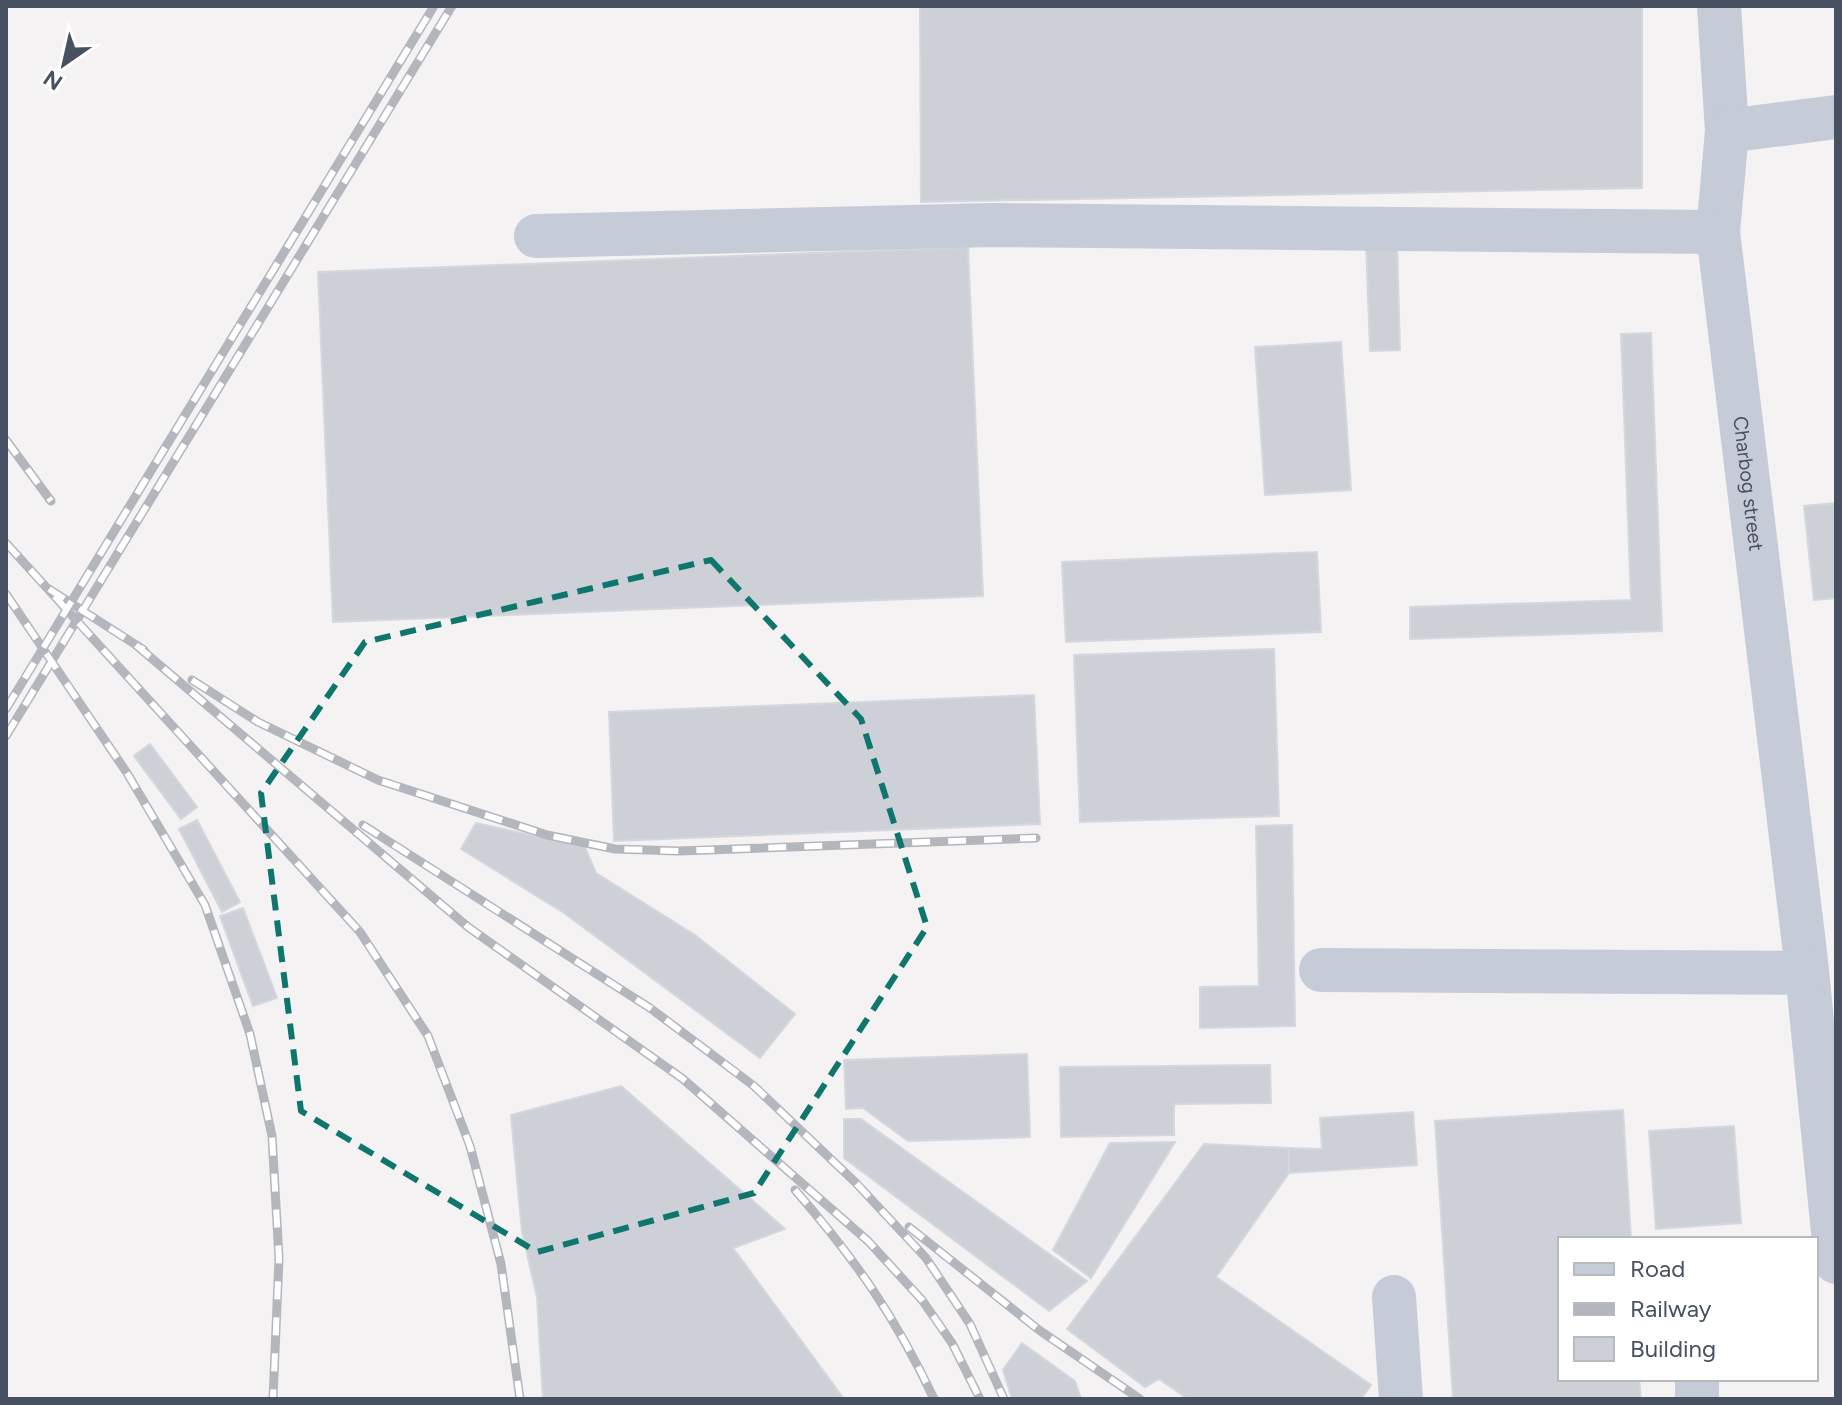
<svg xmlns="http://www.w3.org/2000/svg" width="1842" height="1405" font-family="Figtree,sans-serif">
<rect width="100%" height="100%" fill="#f4f2f2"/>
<g fill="#ced0d8" stroke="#d5d7de" stroke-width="2">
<polygon points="920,6 1642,6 1642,188 921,202"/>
<polygon points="1366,241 1397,241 1400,350 1370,351"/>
<polygon points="968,247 983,596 333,622 318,272"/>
<polygon points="1651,333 1662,631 1410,639 1410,607 1631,600 1621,334"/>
<polygon points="1341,342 1351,490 1265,495 1255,347"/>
<polygon points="1836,503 1836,598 1814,600 1804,506"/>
<polygon points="1317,552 1321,632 1066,642 1062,562"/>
<polygon points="1274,649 1279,816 1080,822 1074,655"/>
<polygon points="1034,695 1040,824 614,841 609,712"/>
<polygon points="150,744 197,807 181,819 134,756"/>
<polygon points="197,820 240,902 222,912 179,829"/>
<polygon points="476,823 585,847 596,873 695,935 795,1014 760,1058 564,913 461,849"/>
<polygon points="1292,825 1295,1026 1200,1028 1200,987 1259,986 1256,826"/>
<polygon points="243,908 277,998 253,1006 220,916"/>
<polygon points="1027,1054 1030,1137 908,1141 863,1108 846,1109 844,1060"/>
<polygon points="1270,1065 1271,1103 1174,1104 1174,1135 1061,1137 1060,1067"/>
<polygon points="621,1086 785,1229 733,1248 844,1399 543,1399 537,1297 522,1232 511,1115"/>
<polygon points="1623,1110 1631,1239 1560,1239 1560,1379 1639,1379 1641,1399 1453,1399 1435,1121"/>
<polygon points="1413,1112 1417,1165 1289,1173 1289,1148 1322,1149 1320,1118"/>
<polygon points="844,1119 861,1119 1087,1281 1049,1311 844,1158"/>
<polygon points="1734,1126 1741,1223 1656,1229 1649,1131"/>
<polygon points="1175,1142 1091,1278 1053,1250 1110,1143"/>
<polygon points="1204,1144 1289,1148 1289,1173 1216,1277 1371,1385 1361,1399 1188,1399 1159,1379 1145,1387 1067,1329"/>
<polygon points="1022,1343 1075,1381 1081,1399 1012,1399 1003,1370"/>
</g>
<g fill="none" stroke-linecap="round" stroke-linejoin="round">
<g stroke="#c5ccd8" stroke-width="44">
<path id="s1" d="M 1719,6 L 1727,131 L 1718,232 L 1806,961 L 1836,1262"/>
<polyline points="1727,131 1836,117"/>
<polyline points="536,236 993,225 1718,232"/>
<polyline points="1321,970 1807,973"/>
<polyline points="1394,1297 1401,1399"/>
<polyline points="1697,1379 1697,1399"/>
</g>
<defs>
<g id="rail">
<polyline points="6,440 51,501"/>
<polyline points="6,543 360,932 428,1036 470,1146 501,1264 520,1399"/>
<polyline points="49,589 144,650"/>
<polyline points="6,594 127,773 205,905 250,1034 272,1136 279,1258 273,1399"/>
<polyline points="136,645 468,927 683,1079 868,1241 922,1300 952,1343 980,1399"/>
<polyline points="192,680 258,722 378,780 547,835 615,849 679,851 1036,838"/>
<polyline points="6,709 434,6"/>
<polyline points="6,736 452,6"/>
<polyline points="363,825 650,1008 754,1086 855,1182 926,1258 970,1324 1004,1399"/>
<path d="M 795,1190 C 855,1259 895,1316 934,1399"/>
<polyline points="909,1227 1039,1330 1140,1399"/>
</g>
</defs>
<use href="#rail" stroke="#b3b6bd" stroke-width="9"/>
<use href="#rail" stroke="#fff" stroke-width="6" stroke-dasharray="18" stroke-linecap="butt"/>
</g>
<path fill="none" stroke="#0f766e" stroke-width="6" stroke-dasharray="16 10" stroke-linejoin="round" d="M 711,560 L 861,719 L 927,927 L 754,1193 L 537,1252 L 301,1111 L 261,793 L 365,642 Z"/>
<g text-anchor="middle" stroke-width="8" stroke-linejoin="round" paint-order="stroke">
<g font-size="20" fill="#475162" stroke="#fff">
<text dy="7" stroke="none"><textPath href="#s1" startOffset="480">Charbog street</textPath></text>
</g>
</g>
<rect width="1842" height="1405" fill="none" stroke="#475162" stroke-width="16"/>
<rect x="1558" y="1237" width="260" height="144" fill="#ffffff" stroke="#b5b9c0" stroke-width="2"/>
<rect x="1574" y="1263" width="40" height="12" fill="#c5ccd8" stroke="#b5b9c0" stroke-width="2"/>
<text x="1630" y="1277" font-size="24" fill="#475162">Road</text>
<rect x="1574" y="1303" width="40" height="12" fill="#b3b6bd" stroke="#b5b9c0" stroke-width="2"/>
<text x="1630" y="1317" font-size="24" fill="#475162">Railway</text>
<rect x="1574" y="1337" width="40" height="24" fill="#ced0d8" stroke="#b5b9c0" stroke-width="2"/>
<text x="1630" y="1357" font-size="24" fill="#475162">Building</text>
<g transform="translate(64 64) rotate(214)" stroke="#ffffff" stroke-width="6" paint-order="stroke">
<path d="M0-6L14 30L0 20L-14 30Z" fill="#475162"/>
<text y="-12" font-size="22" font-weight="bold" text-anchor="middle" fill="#475162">N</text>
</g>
</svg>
